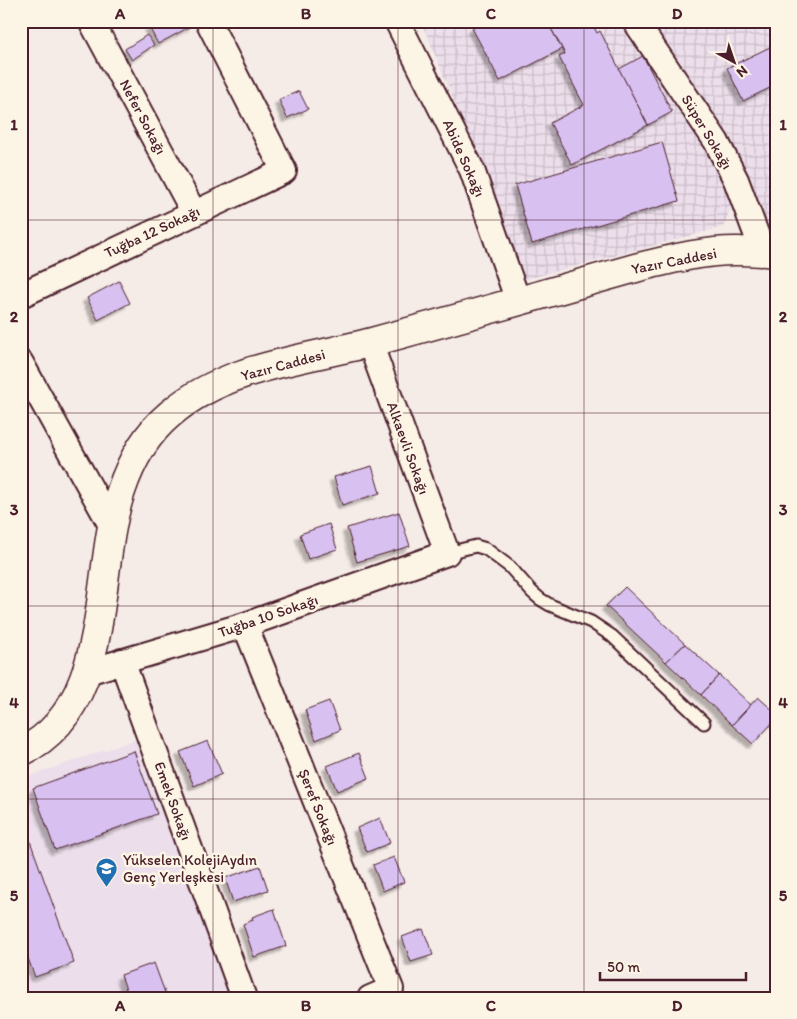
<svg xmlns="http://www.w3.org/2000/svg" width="797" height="1019" font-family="Itim,sans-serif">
<defs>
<pattern id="industrial-grid" width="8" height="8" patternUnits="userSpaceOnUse" patternTransform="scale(1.25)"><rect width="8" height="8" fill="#ecdeea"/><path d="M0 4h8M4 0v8" fill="none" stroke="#ccbec9"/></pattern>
<filter id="shadow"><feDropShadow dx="-4.5" dy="4.5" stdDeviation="1" flood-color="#0004"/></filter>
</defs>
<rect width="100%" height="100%" fill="#f5ebe7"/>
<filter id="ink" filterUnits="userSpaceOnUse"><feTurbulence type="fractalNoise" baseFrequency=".02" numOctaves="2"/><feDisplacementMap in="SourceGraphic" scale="10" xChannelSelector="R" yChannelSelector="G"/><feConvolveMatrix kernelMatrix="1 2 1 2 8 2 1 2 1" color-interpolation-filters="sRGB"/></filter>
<g filter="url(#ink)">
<polygon fill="#ecdeea" points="138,739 234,998 21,998 21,779"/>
<g fill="url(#industrial-grid)">
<polygon points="421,21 627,21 700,135 735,199 723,227 527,279 509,267 461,117"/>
<polygon points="646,21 776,21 776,237 766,236"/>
</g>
<g fill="#d8c1f1" stroke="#4a1f2b" filter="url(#shadow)">
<polygon points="160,21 191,21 193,25 158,44 149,27"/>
<polygon points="485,21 547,21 562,49 500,81 472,28"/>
<polygon points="547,21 591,21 597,33 600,31 648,125 572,165 550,123 584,105 559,57 565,54"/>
<polygon points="147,35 154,45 132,60 125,49"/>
<polygon points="776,44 776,85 743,101 727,68"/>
<polygon points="643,56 672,112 648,125 619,69"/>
<polygon points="299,91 308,109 287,118 279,100"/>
<polygon points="662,142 679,201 532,244 515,185"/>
<polygon points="119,281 130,303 98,320 87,298"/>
<polygon points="372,466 380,493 342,505 334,477"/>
<polygon points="399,512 410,546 357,562 347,528"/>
<polygon points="329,524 337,549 308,559 300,534"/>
<polygon points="625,587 685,644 666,662 606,606"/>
<polygon points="685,644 719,675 701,695 666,662"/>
<polygon points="719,675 751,705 732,725 701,695"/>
<polygon points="758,697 776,713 776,719 753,744 732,725"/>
<polygon points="329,701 340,730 316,740 305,710"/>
<polygon points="208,741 222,774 194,786 180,752"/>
<polygon points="134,751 157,814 55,850 33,788"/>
<polygon points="359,753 369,778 337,791 327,766"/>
<polygon points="21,816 74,963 35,977 21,940"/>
<polygon points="380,818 390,843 367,852 357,828"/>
<polygon points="394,857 404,882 383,891 373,865"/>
<polygon points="260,866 268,890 233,902 225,878"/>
<polygon points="274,909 286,946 254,957 243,924 253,920 252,917"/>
<polygon points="423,929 433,955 411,962 402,937"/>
<polygon points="154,963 167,998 129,998 121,975"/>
</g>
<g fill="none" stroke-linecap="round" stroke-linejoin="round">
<defs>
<polyline id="service" points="447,553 476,546 486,549 510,567 532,592 540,599 550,605 591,622 612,636 704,723"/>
<g id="minor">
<polyline points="91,21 194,213"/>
<polyline points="397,21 472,170 518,301"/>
<polyline points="635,21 716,141 736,180 763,252"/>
<polyline points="21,295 284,171 208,21"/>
<polyline points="21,363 112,527"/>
<polyline points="245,625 391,989 370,998"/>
<polyline points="122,661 244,998"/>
<polyline points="87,672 245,625 447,553 370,343"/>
</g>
<path id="tertiary" d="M 21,752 C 115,707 93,573 121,491 C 131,461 146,434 170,414 C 225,366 304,360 372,342 C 461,318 550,292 639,267 C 672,259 706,250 740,251 C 752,251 764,252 776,253"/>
</defs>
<use href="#service" stroke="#4a1f2b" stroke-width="15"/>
<use href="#minor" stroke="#4a1f2b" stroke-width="28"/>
<use href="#tertiary" stroke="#4a1f2b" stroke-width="31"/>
<use href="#service" stroke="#fcf5e5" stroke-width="11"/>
<use href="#minor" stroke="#fcf5e5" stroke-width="24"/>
<use href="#tertiary" stroke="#fcf5e5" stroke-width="28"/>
</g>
</g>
<path fill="none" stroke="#4a1f2b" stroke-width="1" stroke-opacity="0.55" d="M 213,21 L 213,998M 398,21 L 398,998M 584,21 L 584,998M 21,220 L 776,220M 21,413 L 776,413M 21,606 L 776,606M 21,799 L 776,799"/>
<defs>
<symbol id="school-pin" viewBox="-11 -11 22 30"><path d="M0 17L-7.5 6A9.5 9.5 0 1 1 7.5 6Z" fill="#1f6fb2" stroke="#fcf5e5"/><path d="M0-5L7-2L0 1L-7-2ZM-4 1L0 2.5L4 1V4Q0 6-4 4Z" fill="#fff"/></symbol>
</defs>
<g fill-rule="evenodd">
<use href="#school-pin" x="94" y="856" width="25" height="34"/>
</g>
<g text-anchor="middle" stroke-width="5" stroke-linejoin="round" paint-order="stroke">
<g font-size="15" fill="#4a1f2b" stroke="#fcf5e5">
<text transform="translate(143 117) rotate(62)" y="5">Nefer Sokağı</text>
<text transform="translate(707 132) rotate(59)" y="5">Süper Sokağı</text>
<text transform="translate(464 158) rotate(66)" y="5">Abide Sokağı</text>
<text transform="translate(152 232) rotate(-25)" y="5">Tuğba 12 Sokağı</text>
<text transform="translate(674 261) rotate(-11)" y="5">Yazır Caddesi</text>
<text transform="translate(283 365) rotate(-15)" y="5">Yazır Caddesi</text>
<text transform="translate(408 448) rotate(70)" y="5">Alkaevli Sokağı</text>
<text transform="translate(268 616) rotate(-19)" y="5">Tuğba 10 Sokağı</text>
<text transform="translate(173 801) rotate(70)" y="5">Emek Sokağı</text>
<text transform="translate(318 807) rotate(68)" y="5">Şeref Sokağı</text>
</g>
<g font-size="15" fill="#4a1f2b" stroke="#fcf5e5" text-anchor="start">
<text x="123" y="865">Yükselen KolejiAydın<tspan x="123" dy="17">Genç Yerleşkesi</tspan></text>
</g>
</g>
<rect width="797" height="1019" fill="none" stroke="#fcf5e5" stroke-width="55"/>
<g transform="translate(734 62) rotate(140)" stroke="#fcf5e5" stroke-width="4" paint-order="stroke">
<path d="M0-4L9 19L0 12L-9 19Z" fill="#4a1f2b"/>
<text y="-8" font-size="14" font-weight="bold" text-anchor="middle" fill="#4a1f2b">N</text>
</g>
<path d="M600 972v8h146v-8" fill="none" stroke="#4a1f2b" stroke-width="2.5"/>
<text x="607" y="972" font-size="15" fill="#4a1f2b" stroke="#fcf5e5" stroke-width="4" paint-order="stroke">50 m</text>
<rect x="28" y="28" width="742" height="964" fill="none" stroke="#4a1f2b" stroke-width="2"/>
<g font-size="16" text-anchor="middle" font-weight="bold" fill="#4a1f2b">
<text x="120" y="19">A</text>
<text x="306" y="19">B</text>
<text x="491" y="19">C</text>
<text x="677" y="19">D</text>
<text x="14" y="130">1</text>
<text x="783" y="130">1</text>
<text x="14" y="322">2</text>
<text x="783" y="322">2</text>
<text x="14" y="515">3</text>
<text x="783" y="515">3</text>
<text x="14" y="708">4</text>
<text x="783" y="708">4</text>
<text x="14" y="901">5</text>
<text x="783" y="901">5</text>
<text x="120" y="1011">A</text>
<text x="306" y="1011">B</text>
<text x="491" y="1011">C</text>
<text x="677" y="1011">D</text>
</g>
</svg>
